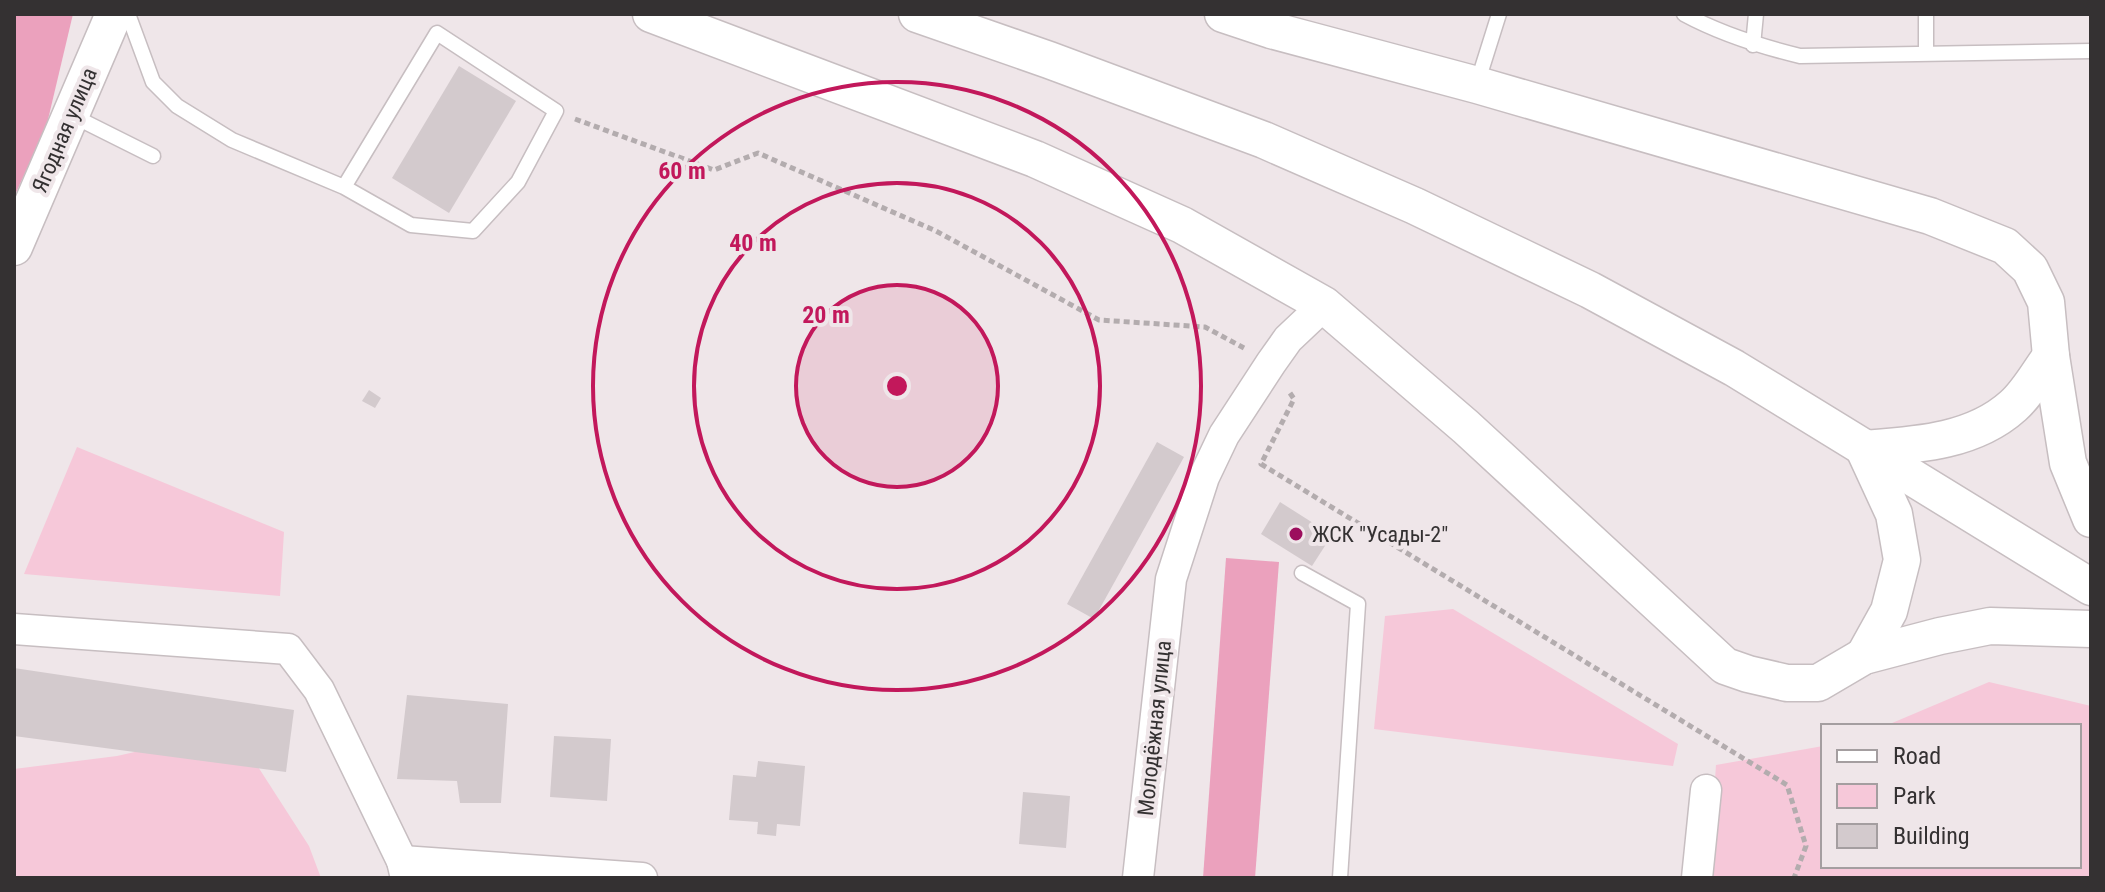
<svg xmlns="http://www.w3.org/2000/svg" width="2105" height="892" font-family="'Roboto Condensed',sans-serif">
<rect width="100%" height="100%" fill="#efe6e9"/>
<g fill="#f6c8d9">
<polygon points="77,447 284,532 280,596 24,574"/>
<polygon points="1453,609 1678,744 1673,766 1374,729 1385,616"/>
<polygon points="1989,682 2091,706 2091,878 1708,878 1716,765 1823,746 1823,866 2079,866 2079,726 1885,726"/>
<polygon points="170,744 253,759 309,846 321,878 14,878 14,769 117,756"/>
</g>
<g fill="#eba1bd">
<polygon points="14,14 73,14 46,128 14,197"/>
<polygon points="1226,558 1279,562 1255,878 1203,878"/>
</g>
<g fill="#d3cacd">
<polygon points="459,66 516,101 449,213 392,178"/>
<polygon points="369,390 381,398 375,408 362,401"/>
<polygon points="1157,442 1184,457 1094,619 1067,604"/>
<polygon points="1280,502 1332,535 1312,566 1261,534"/>
<polygon points="14,668 294,710 286,772 14,736"/>
<polygon points="407,695 508,704 501,803 460,803 457,781 397,779"/>
<polygon points="554,736 611,739 607,801 550,797"/>
<polygon points="758,761 805,766 800,826 777,824 776,836 757,834 758,822 729,820 733,775 756,777"/>
<polygon points="1023,792 1070,796 1066,848 1019,844"/>
</g>
<g fill="none" stroke-linecap="round" stroke-linejoin="round">
<defs>
<g id="service">
<polyline points="128,14 153,82 177,106 232,140 344,187 411,225 473,231 518,182 556,111 437,33 344,187"/>
<path d="M 1684,14 C 1721,34 1759,46 1800,56 L 2091,51"/>
<polyline points="1926,14 1926,52"/>
<polyline points="1753,45 1756,14"/>
<polyline points="1477,84 1499,14"/>
<polyline points="71,115 153,156"/>
<polyline points="1302,573 1358,604 1340,878"/>
</g>
<g id="minor">
<polyline points="14,629 288,649 319,690 402,861 406,878"/>
<polyline points="402,861 642,878"/>
<polyline points="1138,878 1171,579 1204,477 1224,435 1271,363 1288,339 1324,305"/>
<polyline points="1697,878 1706,790"/>
</g>
<g id="tertiary">
<polyline points="651,14 1035,159 1182,225 1324,305 1466,427 1725,666 1748,674 1787,683 1818,683 1864,656 1940,636 1990,626 2091,629"/>
<polyline points="917,14 1049,60 1264,140 1415,206 1590,290 1734,368 2091,587"/>
<polyline points="1223,14 1271,30 1477,85 1930,216 2005,246 2030,269 2046,302 2051,356 2068,463 2091,519"/>
<polyline points="14,247 114,14"/>
<polyline points="1864,449 1894,514 1902,560 1889,611 1864,656"/>
<path d="M 1864,449 C 1916,445 1973,442 2013,406 C 2028,393 2039,372 2051,356"/>
</g>
</defs>
<use href="#service" stroke="#c7bec1" stroke-width="17"/>
<use href="#minor" stroke="#c7bec1" stroke-width="33"/>
<use href="#tertiary" stroke="#c7bec1" stroke-width="39"/>
<g stroke="#b3acae" stroke-width="5" stroke-dasharray="6 4" stroke-linecap="butt">
<polyline points="575,119 714,170 758,153 936,231 1099,320 1205,327 1244,348"/>
<polyline points="1290,393 1294,399 1261,464 1787,785 1806,846 1794,878"/>
</g>
<use href="#service" stroke="#fff" stroke-width="14"/>
<use href="#minor" stroke="#fff" stroke-width="30"/>
<use href="#tertiary" stroke="#fff" stroke-width="36"/>
</g>
<circle cx="897" cy="386" r="101" fill="#c2185b" fill-opacity=".12"/>
<g fill="none" stroke="#c2185b" stroke-width="4">
<circle cx="897" cy="386" r="101"/>
<circle cx="897" cy="386" r="203"/>
<circle cx="897" cy="386" r="304"/>
</g>
<circle fill="#9c0e5d" stroke="#efe6e9" stroke-width="3" cx="1296" cy="534" r="8"/>
<g text-anchor="middle" stroke-width="8" stroke-linejoin="round" paint-order="stroke">
<g font-size="22" fill="#343132" stroke="#efe6e9">
<text transform="translate(64 130) rotate(-67)" y="8">Ягодная улица</text>
<text transform="translate(1154 728) rotate(-84)" y="8">Молодёжная улица</text>
</g>
<g font-size="22" fill="#343132" stroke="#efe6e9" text-anchor="start">
<text x="1312" y="542">ЖСК "Усады-2"</text>
</g>
</g>
<circle cx="897" cy="386" r="12" fill="#c2185b" stroke="#efe6e9" stroke-width="4"/>
<g font-size="24" text-anchor="middle" font-weight="bold" fill="#c2185b" stroke="#efe6e9" stroke-width="8" stroke-linejoin="round" paint-order="stroke">
<text x="682" y="179">60 m</text>
<text x="753" y="251">40 m</text>
<text x="826" y="323">20 m</text>
</g>
<rect width="2105" height="892" fill="none" stroke="#343132" stroke-width="32"/>
<rect x="1821" y="724" width="260" height="144" fill="#efe6e9" stroke="#a49ea0" stroke-width="2"/>
<rect x="1837" y="750" width="40" height="12" fill="#ffffff" stroke="#a49ea0" stroke-width="2"/>
<text x="1893" y="764" font-size="24" fill="#343132">Road</text>
<rect x="1837" y="784" width="40" height="24" fill="#f6c8d9" stroke="#a49ea0" stroke-width="2"/>
<text x="1893" y="804" font-size="24" fill="#343132">Park</text>
<rect x="1837" y="824" width="40" height="24" fill="#d3cacd" stroke="#a49ea0" stroke-width="2"/>
<text x="1893" y="844" font-size="24" fill="#343132">Building</text>
</svg>
